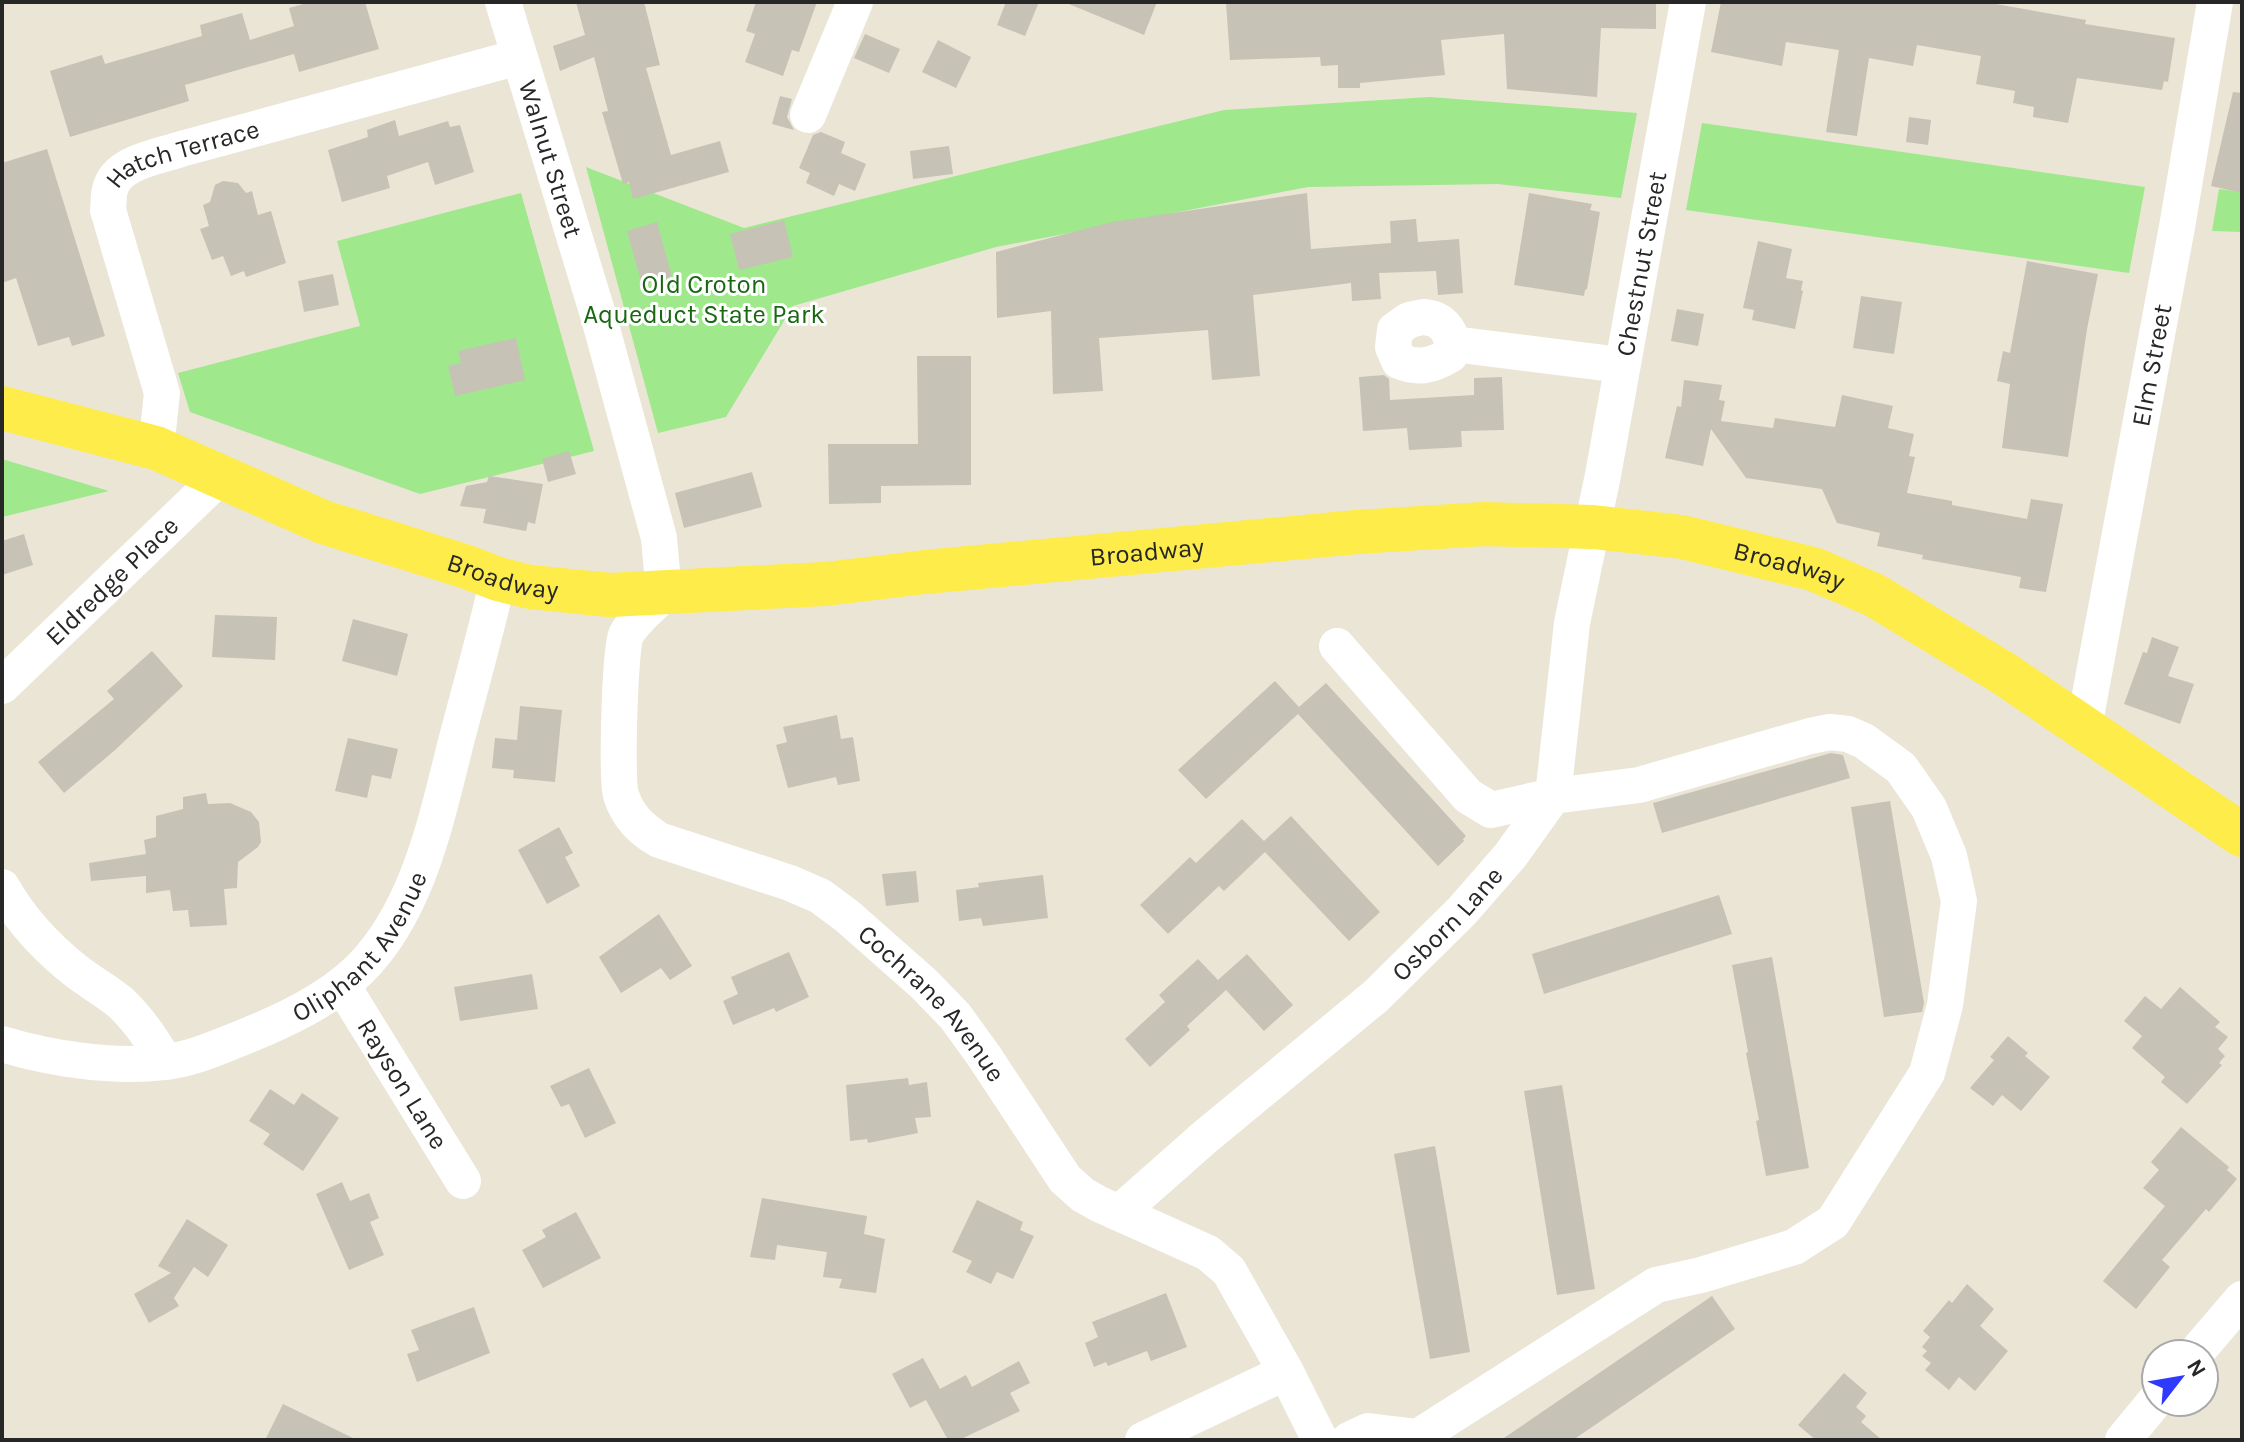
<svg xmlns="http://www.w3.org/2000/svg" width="2244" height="1442" font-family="Karla,sans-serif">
<rect width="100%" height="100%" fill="#ebe5d6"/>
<g fill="#9fe88c">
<polygon points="1430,97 1637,113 1621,198 1498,184 1308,187 996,247 793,306 726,417 658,433 586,167 744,228 1224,110"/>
<polygon points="1702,123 2145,187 2129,273 1686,210"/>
<polygon points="2219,189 2242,192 2242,232 2212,231"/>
<polygon points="521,193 594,451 420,494 190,412 178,373 360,326 337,241"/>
<polygon points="2,459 109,491 2,517"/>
</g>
<g fill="#c6c2b6">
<polygon points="311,2 365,2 379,49 299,72 294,54 185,85 189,101 70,137 50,71 102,55 105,64 202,36 200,25 242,13 250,40 294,26 289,8"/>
<polygon points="576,2 644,2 660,65 646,68 671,155 720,141 729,172 633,199 629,182 623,184 602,112 608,111 594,57 560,71 553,46 585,35"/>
<polygon points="756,2 817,2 799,52 792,50 783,76 745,62 755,34 746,31"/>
<polygon points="1006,2 1039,2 1025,36 997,25"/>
<polygon points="1064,2 1157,2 1144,35"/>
<polygon points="1226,2 1656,2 1656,29 1601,28 1597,97 1507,89 1504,34 1441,40 1445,75 1360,83 1360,88 1338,88 1338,65 1321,66 1320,57 1230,60"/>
<polygon points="1721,2 1984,2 2086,20 2085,24 2175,38 2168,82 2164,81 2162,90 2077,78 2068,123 2033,117 2034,107 2013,103 2015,91 1976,84 1981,56 1917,45 1913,66 1869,58 1857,136 1826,132 1839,50 1786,42 1782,66 1711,52"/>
<polygon points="865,34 900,49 889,73 854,58"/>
<polygon points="938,40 971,57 956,88 922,72"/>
<polygon points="2233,92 2242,93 2242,193 2211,186"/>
<polygon points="780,96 792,99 787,117 794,130 772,124"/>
<polygon points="1909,117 1931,120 1928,145 1906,142"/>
<polygon points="395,120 399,136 448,121 450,127 460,125 474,172 435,185 428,162 387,176 390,188 342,202 328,150 368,137 367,130"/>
<polygon points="821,132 845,142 841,153 866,164 855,191 839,184 834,196 806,183 810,173 799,168 813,135"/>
<polygon points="949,146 953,174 913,179 910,151"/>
<polygon points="47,149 105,336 72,346 69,337 38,346 16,278 2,283 2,163"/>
<polygon points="223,181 238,183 246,193 252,191 258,215 271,211 286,263 246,277 244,271 231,276 223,256 212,260 200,229 209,226 203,205 210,202 215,185"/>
<polygon points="1307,193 1311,249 1391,243 1390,221 1416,219 1418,242 1459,239 1463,293 1438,295 1436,271 1379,273 1381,299 1352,301 1351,283 1253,295 1260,376 1212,380 1208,330 1099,338 1103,391 1053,394 1051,311 997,318 996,252 1112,222"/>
<polygon points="1529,193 1592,204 1590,210 1600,212 1587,289 1585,290 1584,296 1514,285"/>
<polygon points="784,220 793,257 739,270 730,234"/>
<polygon points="657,222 672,277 642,285 627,231"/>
<polygon points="1758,241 1792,249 1786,278 1803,281 1801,290 1803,291 1795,329 1752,320 1754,310 1743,308"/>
<polygon points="2027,261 2098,274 2087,329 2068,457 2002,448 2010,384 1997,381 2003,351 2010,353"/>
<polygon points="333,274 339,305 304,312 298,281"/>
<polygon points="1861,296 1902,302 1894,354 1853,348"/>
<polygon points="1677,309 1704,314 1698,346 1671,341"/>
<polygon points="516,338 525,380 455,396 448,366 461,363 458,351"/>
<polygon points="917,356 971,356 971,485 881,486 881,503 829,504 828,444 918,444"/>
<polygon points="1384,375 1389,379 1390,400 1474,395 1474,378 1502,377 1504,430 1461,431 1462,447 1409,450 1407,428 1363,431 1359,377"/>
<polygon points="1684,380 1722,385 1719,400 1725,401 1721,421 1773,428 1775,418 1835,427 1842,395 1893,406 1888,428 1914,434 1909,456 1915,457 1907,493 1952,501 1952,505 2027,519 2031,499 2063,504 2046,592 2019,588 2021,577 1922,559 1923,555 1877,546 1880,533 1837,523 1822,489 1746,478 1711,429 1703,466 1665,458 1677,406 1681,407"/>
<polygon points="569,451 576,474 548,482 542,459"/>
<polygon points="752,472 762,507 684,528 675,493"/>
<polygon points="489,476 543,484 535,524 528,522 526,531 483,523 486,509 460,506 466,486 487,482"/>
<polygon points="24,534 33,565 2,575 2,541"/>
<polygon points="215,615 277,617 275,660 212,657"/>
<polygon points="353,619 408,634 397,676 342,661"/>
<polygon points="2152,637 2179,647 2168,676 2194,684 2180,724 2124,704 2143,652 2147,653"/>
<polygon points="152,651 183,686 114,751 64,793 38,762 114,699 107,691"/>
<polygon points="1275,681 1299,707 1326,683 1466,836 1463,839 1464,841 1438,866 1298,714 1206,799 1178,770"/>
<polygon points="520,706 562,710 555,782 513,778 514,770 492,768 495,738 517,740"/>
<polygon points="837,715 841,739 853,737 860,781 838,785 836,777 788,788 776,745 787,742 783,727"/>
<polygon points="348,738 398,749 391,779 372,775 367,798 335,791"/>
<polygon points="1831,753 1843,755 1850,778 1662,833 1653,803"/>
<polygon points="206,793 208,804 230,803 251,812 259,822 261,842 258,847 238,862 237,888 224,889 227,925 190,927 188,910 173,911 170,890 146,893 146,876 91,881 89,863 146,854 144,840 156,837 156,816 183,809 183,797"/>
<polygon points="1890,801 1924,1003 1922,1012 1884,1017 1851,807"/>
<polygon points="1291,816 1380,912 1349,941 1265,852 1224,891 1219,886 1168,934 1140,905 1190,857 1196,863 1242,819 1264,841"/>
<polygon points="559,827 573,853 565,857 580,886 547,904 518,850"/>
<polygon points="916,871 919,902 886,906 882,874"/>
<polygon points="1043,875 1048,918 983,926 981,918 959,921 956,890 979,887 978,883"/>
<polygon points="1719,895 1732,934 1544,994 1532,954"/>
<polygon points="659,914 692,966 670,980 661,968 621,993 599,957"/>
<polygon points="789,952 809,997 776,1012 774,1008 733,1025 723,1001 738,994 731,977"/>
<polygon points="1247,954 1293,1005 1264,1031 1226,990 1187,1026 1190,1030 1150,1067 1125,1039 1165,1002 1159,995 1198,959 1218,980"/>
<polygon points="1772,957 1809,1168 1766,1176 1756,1121 1759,1120 1746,1053 1748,1052 1732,965"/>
<polygon points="532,974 538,1009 460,1021 454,987"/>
<polygon points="2180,987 2220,1022 2215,1027 2228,1037 2218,1049 2225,1056 2219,1063 2222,1065 2187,1104 2161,1082 2165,1077 2132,1048 2142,1036 2124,1021 2145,996 2161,1009"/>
<polygon points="2008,1036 2028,1053 2025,1056 2050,1077 2021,1111 2002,1095 1993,1106 1970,1088 1994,1060 1990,1057"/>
<polygon points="589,1068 616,1123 585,1138 569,1104 561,1107 550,1086"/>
<polygon points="908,1078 909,1085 927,1082 931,1117 915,1118 918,1133 868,1143 867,1139 850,1141 846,1085"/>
<polygon points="1562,1085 1595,1289 1557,1295 1524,1091"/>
<polygon points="270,1089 294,1105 302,1093 339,1118 303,1171 263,1144 270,1134 249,1121"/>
<polygon points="2181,1127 2229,1167 2227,1170 2237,1179 2209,1212 2206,1209 2162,1260 2170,1267 2136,1309 2103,1281 2165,1206 2143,1188 2159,1170 2151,1162"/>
<polygon points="1435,1146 1470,1352 1430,1359 1394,1154"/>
<polygon points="342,1182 350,1201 369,1193 379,1218 370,1222 384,1255 349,1270 316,1194"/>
<polygon points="762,1198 867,1216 864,1234 885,1239 876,1293 839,1288 842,1279 823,1277 827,1252 777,1245 775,1260 750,1257"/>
<polygon points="977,1200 1023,1222 1020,1230 1034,1236 1013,1279 997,1272 991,1284 966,1272 972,1261 952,1252"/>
<polygon points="576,1212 601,1258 543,1288 522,1250 546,1237 542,1230"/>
<polygon points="187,1219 228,1245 208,1277 194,1267 174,1298 179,1306 149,1323 134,1294 171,1273 158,1266"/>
<polygon points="1967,1284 1994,1309 1980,1326 2008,1351 1975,1391 1959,1377 1949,1390 1925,1370 1931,1363 1922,1356 1927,1351 1922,1347 1930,1337 1923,1331 1949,1300 1952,1303"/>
<polygon points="1166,1293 1187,1347 1151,1361 1147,1351 1108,1366 1106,1362 1094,1367 1085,1343 1098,1337 1092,1322"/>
<polygon points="1712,1296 1735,1329 1573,1440 1501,1440"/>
<polygon points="474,1307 490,1353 417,1382 407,1354 419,1350 411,1330"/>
<polygon points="923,1358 940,1389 966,1375 972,1387 1019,1361 1030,1383 1010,1393 1020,1411 959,1440 948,1440 926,1400 910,1408 892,1374"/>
<polygon points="1844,1373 1867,1393 1856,1407 1866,1416 1861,1422 1882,1440 1816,1440 1798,1425"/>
<polygon points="283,1404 357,1440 265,1440"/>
</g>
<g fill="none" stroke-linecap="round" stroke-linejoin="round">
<g stroke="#fff" stroke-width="36">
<path id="s1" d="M 503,2 L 599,318 L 659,538 L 664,594 C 652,606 634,620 626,635 C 620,646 616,780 621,795 C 628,817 641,829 659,840 L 790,883 L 820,896 L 847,916 L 924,984 L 955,1016 L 984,1056 L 1065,1179 L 1083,1195 L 1099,1204 L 1208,1253 L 1229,1271 L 1286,1372 L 1320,1440"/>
<polyline points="808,115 855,2"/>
<path d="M 1423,317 C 1444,318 1456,335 1450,355 C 1432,366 1418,369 1399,361 L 1393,347 L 1395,330 L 1409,320 Z"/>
<polyline points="1453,344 1621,365"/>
<path id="s2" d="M 156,448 L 162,393 L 108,210 C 109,204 108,196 110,190 C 116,162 158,157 181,149 L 519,57"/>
<polyline points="1337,646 1468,796 1491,810 1553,796 1639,785 1810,736 1830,732 1848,734 1864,741 1901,768 1929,808 1949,856 1959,901 1945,1005 1927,1073 1833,1222 1794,1247 1701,1275 1656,1285 1418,1437 1368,1431 1349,1440"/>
<path id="s3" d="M 2,686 L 221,476"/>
<path id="s4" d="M 2084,727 L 2177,227 L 2215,2"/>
<path d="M 2,887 C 20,919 47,948 76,971 C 90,982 107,991 121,1003 C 139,1020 153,1041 165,1062"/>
<path id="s5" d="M 342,985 L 463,1181"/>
<path id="s6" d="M 2,1044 C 52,1059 112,1068 164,1062 C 189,1060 216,1048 239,1039 C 281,1022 326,1002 359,970 C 419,911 437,816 457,738 C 471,685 486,632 498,579"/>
<path id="s7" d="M 1119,1213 L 1205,1137 L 1376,996 L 1462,911 L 1510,856 L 1553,796 L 1572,623 L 1603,475 L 1688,2"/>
<polyline points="2195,1354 2242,1299"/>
<polyline points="1143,1440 1286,1372"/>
<polyline points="2123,1440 2156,1400"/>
</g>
<path stroke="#fdec49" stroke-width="44" id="s8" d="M 2,408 L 156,448 L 323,522 L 467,567 L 498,579 L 530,587 L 610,595 L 825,584 L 925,572 L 1357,532 L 1484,524 L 1593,527 L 1682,537 L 1813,569 L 1874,595 L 2003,673 L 2242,835"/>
</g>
<g text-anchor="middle" stroke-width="6" stroke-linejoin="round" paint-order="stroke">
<g font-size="26" fill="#272727" stroke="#fff">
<text dy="9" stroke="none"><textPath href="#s1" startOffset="164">Walnut Street</textPath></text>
<text dy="9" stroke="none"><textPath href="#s2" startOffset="352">Hatch Terrace</textPath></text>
<text dy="9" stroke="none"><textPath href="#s7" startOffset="1144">Chestnut Street</textPath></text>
<text dy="9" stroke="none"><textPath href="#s4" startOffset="368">Elm Street</textPath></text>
<text dy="9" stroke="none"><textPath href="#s8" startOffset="1178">Broadway</textPath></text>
<text dy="9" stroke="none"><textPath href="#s8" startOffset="1826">Broadway</textPath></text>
<text dy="9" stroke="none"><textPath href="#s8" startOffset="530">Broadway</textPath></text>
<text dy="9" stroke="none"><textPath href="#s3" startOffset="152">Eldredge Place</textPath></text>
<text dy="9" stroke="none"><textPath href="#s7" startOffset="438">Osborn Lane</textPath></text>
<text dy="9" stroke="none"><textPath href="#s6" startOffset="400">Oliphant Avenue</textPath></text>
<text dy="9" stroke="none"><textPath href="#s1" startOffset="1218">Cochrane Avenue</textPath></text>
<text dy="9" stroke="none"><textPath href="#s5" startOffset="116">Rayson Lane</textPath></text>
</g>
<g font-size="26" fill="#186812" stroke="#fff">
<text x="704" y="293">Old Croton<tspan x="704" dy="30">Aqueduct State Park</tspan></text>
</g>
</g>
<rect width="2244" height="1442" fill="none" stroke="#272727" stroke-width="8"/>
<g transform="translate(2180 1378) rotate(59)"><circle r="38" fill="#ffffff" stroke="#a9a9a9" stroke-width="2"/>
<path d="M0-6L14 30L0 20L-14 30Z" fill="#2f3aff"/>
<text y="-12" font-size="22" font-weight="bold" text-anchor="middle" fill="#272727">N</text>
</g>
</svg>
